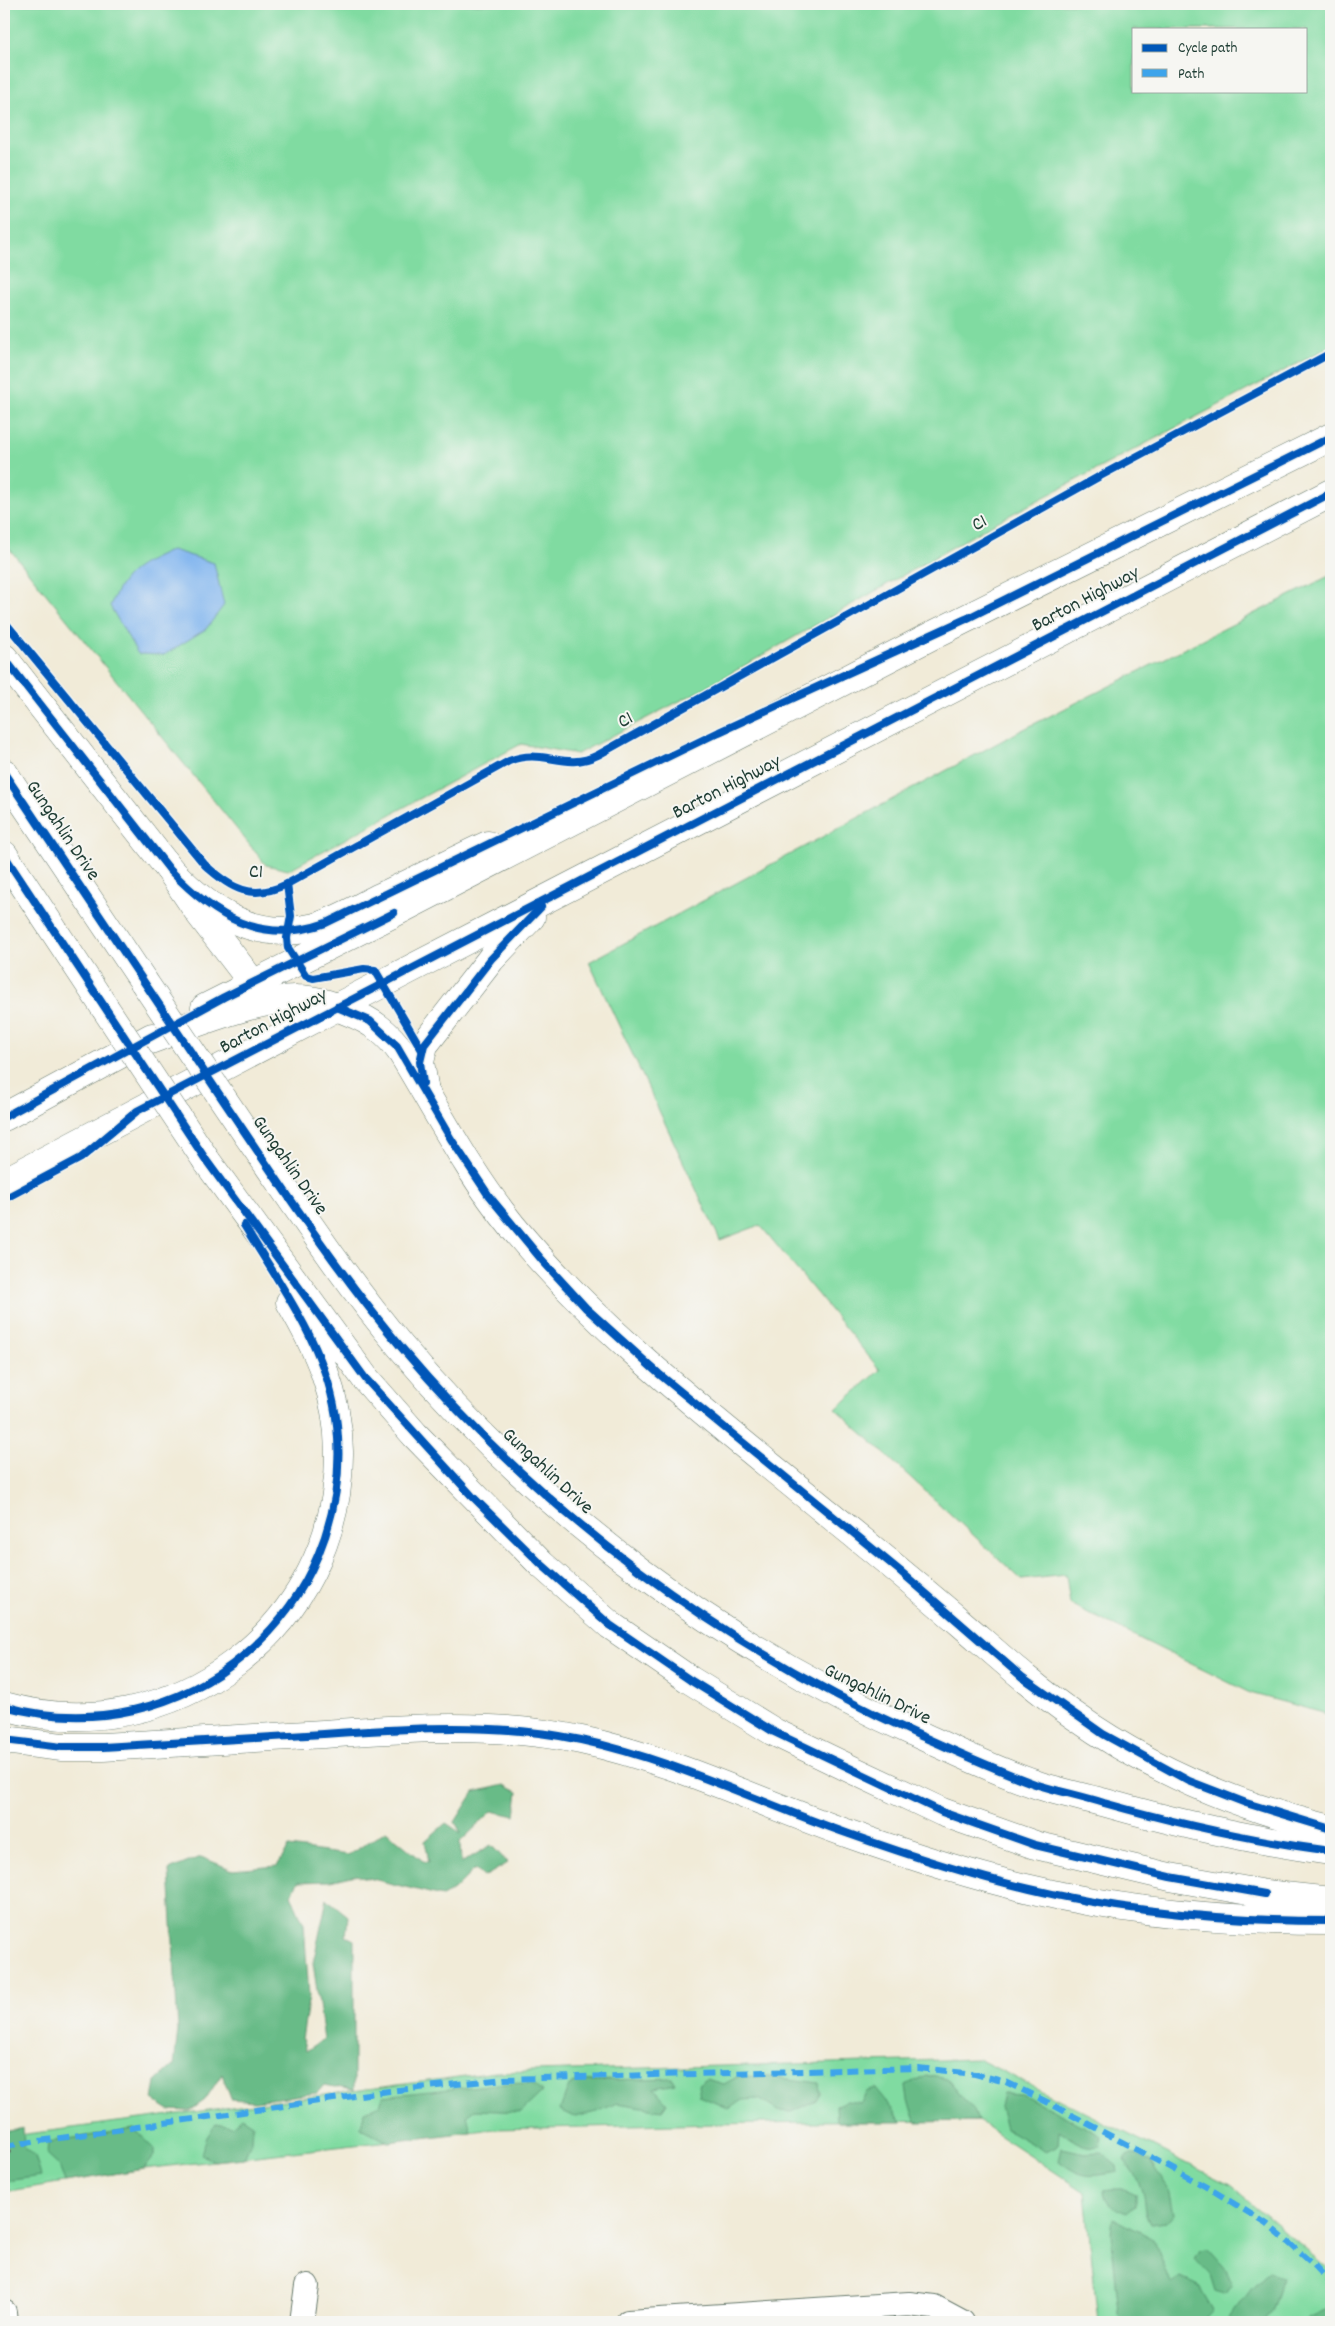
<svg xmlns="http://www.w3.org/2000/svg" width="1335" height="2326" font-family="Dekko,sans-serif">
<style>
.green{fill:#80dba1;stroke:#508c6a;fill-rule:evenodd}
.forest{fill:#68bb87;stroke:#447c5e}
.water{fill:#81b5ef;stroke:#507992}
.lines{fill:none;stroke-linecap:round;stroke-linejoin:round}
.minor-casing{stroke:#687a6d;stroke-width:26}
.highway-casing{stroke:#687a6d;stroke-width:29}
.path{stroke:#687a6d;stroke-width:3;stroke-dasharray:4 4;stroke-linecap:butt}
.minor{stroke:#fff;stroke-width:24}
.highway{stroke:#fff;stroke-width:28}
.highway-bridge-casing{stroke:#687a6d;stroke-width:29;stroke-linecap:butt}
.highway-bridge{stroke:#fff;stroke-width:28}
.quiet{stroke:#3da4eb;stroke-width:6;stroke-dasharray:12 6;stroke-linecap:butt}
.cycleway-casing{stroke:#f6f6f2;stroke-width:11}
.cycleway{stroke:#0057b8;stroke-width:8}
.labels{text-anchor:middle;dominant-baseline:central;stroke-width:4;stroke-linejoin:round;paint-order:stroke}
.street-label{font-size:20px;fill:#1f3d34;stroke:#f6f6f2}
</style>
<rect width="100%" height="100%" fill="#f6f6f2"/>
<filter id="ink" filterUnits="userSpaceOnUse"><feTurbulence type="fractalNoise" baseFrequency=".02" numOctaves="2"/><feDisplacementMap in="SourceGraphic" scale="10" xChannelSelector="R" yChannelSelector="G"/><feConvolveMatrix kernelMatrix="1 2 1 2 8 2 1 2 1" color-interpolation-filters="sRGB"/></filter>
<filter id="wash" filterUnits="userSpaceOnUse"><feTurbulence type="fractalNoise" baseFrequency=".0096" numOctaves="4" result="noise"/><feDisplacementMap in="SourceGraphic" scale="20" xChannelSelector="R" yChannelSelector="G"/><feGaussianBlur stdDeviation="1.12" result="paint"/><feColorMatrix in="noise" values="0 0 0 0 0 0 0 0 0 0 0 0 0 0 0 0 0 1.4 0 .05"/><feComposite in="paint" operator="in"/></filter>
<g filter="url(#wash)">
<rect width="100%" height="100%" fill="#f1ebd8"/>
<g class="green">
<path d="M4 4H1331V346L993 524 707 687 577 754 521 744 288 870 266 865 4 542ZM1134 29H1306V91H1134Z"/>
<polygon points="1331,575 1331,1715 1250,1693 1070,1604 1066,1575 1022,1580 836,1409 880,1370 760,1225 720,1240 589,962 1018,732"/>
<polygon points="978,2059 1230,2185 1331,2270 1331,2322 1098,2322 1085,2192 978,2121 808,2122 495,2129 143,2169 4,2192 4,2137 496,2072"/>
</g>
<g class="forest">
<polygon points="504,1785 518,1792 515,1816 492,1811 460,1842 461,1863 491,1845 508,1863 484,1877 475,1869 454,1890 442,1896 356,1875 331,1881 298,1882 291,1895 304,1924 309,1996 302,2039 306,2051 324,2039 313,1963 327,1899 348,1916 346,1936 354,1940 354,2090 324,2085 317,2093 255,2101 231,2099 222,2074 205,2100 190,2111 169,2110 153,2100 156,2081 174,2065 178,2030 169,1870 201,1857 233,1870 277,1866 289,1847 348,1855 386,1831 423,1861 429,1862 425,1841 446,1823 461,1833 455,1822 474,1792"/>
<polygon points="926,2075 947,2079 974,2111 978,2121 916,2122 908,2101 906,2085"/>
<polygon points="739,2076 773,2077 819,2083 820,2093 816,2100 791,2112 778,2111 759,2099 742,2100 729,2109 700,2096 698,2084 707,2079 724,2084"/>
<polygon points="672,2078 675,2084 654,2088 667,2103 662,2110 617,2103 597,2112 575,2117 560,2110 569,2085 583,2081"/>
<polygon points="531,2083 542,2092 521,2112 474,2110 467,2115 471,2132 388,2142 361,2128 364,2111 380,2105 383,2096 498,2084"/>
<polygon points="876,2089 902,2122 837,2122 836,2105 847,2101 861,2103 866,2092"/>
<path d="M1003 2093 1022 2094 1102 2136 1100 2146C1083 2149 1073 2140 1059 2130L1058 2146 1046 2152 1006 2129 1000 2107Z"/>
<polygon points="242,2117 253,2124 252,2141 244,2158 214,2161 201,2154 207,2137 216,2123 232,2126"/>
<polygon points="23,2128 24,2147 35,2156 41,2176 6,2181 4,2178 4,2132"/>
<polygon points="134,2129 154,2148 154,2156 143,2169 65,2182 59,2165 47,2154 48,2142"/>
<path d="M1062 2148 1085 2153 1101 2152 1117 2165 1118 2172C1089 2177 1083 2179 1059 2161Z"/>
<path d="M1128 2155H1136L1150 2161 1170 2192 1174 2214 1167 2222 1150 2224C1142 2209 1146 2206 1142 2192 1139 2180 1132 2170 1124 2160Z"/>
<path d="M1111 2189H1124L1135 2194V2206L1127 2213C1115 2209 1105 2204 1104 2190Z"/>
<polygon points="1113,2218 1154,2239 1171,2284 1180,2278 1199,2287 1213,2311 1202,2322 1120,2322 1111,2233"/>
<polygon points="1208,2249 1226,2269 1232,2284 1225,2294 1215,2291 1210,2275 1195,2259 1200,2250"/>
<polygon points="1270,2272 1283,2279 1272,2312 1264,2322 1227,2322 1252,2288"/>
<polygon points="1331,2307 1331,2322 1308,2322 1308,2317"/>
</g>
<path class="water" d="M172 550 214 563 224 605 206 629 164 655 138 654 110 606C125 570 138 566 172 550Z"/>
</g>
<g filter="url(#ink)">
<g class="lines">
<defs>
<g id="minor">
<polyline points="4,2312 5,2322"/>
<polyline points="302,2322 307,2286"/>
<polyline points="628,2322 909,2304 934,2307 962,2322"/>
</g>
<g id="highway">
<polyline points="4,658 170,870 199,913 245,973 259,1000"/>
<polyline points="4,773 144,982"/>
<polyline points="4,855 105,1008"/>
<path d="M170 870C210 912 254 942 315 927 337 921 358 908 378 898 415 881 451 862 488 845"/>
<polyline points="205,1008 394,913 933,635 1331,437"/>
<path d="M139 1044C182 1029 253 998 297 999 315 999 333 1005 349 1012 372 1021 388 1033 402 1053 438 1112 468 1172 512 1226 602 1335 715 1420 823 1509 870 1547 916 1584 962 1624 998 1655 1033 1687 1072 1714 1149 1769 1239 1807 1331 1829"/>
<polyline points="424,1086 420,1062 424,1045 491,959 531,917"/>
<polyline points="4,1117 152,1037"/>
<path d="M246 1133C296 1205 344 1279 401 1347 542 1515 723 1647 922 1736 959 1753 996 1771 1035 1784 1058 1792 1083 1797 1106 1803 1180 1824 1255 1841 1331 1851"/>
<polyline points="206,1160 365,1378 415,1435 541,1564 610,1625 690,1680 774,1732 857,1772 942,1812 1035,1845 1170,1877 1265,1894 1331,1901"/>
<polyline points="4,1182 337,1007 1331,493"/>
<path d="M4 1706C172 1754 341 1627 339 1451 338 1393 318 1350 290 1302"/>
<path d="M4 1740 62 1747H103C176 1743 250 1738 323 1734 410 1728 496 1722 581 1740 675 1760 760 1803 849 1834 908 1855 969 1875 1030 1889 1129 1913 1230 1921 1331 1921"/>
</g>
</defs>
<use href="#minor" class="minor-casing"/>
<use href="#highway" class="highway-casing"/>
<polyline class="path" points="4,2160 15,2144"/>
<use href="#minor" class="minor"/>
<use href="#highway" class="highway"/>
<defs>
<g id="highway-bridge">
<polyline points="144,982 246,1133"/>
<polyline points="105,1008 206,1160"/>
</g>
</defs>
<use href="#highway-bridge" class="highway-bridge-casing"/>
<use href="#highway-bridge" class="highway-bridge"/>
<polyline class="quiet" points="4,2146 389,2091 504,2079 918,2068 975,2074 1006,2082 1049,2103 1212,2190 1267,2224 1313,2264 1331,2283"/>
<defs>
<g id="cycleway">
<path d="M4 621 205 865C231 889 252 901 287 884L509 761C544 747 564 772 598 755L1102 475 1331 353"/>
<path d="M4 658 170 870C214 916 261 946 326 923L719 732 966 619 1331 437"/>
<path d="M4 773C77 882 150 991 223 1100 280 1184 336 1270 401 1347 542 1514 721 1646 919 1735 957 1752 996 1770 1035 1784 1057 1791 1081 1796 1104 1803 1179 1824 1254 1841 1331 1851"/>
<polyline points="4,855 206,1160 365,1378 472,1496 541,1564 610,1625 690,1680 774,1732 942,1812 1035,1845 1170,1877 1265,1894"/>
<polyline points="287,884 291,916 287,938 288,948 306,976 313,978 364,969 375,970 422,1050"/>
<polyline points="337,1007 370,1021 397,1046 451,1139 489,1196 542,1260 586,1308 659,1374 900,1571 1022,1677 1103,1734 1189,1781 1246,1803 1331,1829"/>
<polyline points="423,1083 420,1062 424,1045 491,959 541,907"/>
<polyline points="4,1117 224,997 394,913"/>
<polyline points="4,1199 81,1158 137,1111 1331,493"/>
<path d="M4 1706C184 1757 356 1611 337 1425 329 1350 282 1288 244 1225"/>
<path d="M4 1740 62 1747H103C176 1743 250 1738 323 1734 410 1728 496 1722 581 1740 675 1760 760 1803 849 1834 908 1855 969 1875 1030 1889 1129 1913 1230 1921 1331 1921"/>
</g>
</defs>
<use href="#cycleway" class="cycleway-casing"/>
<use href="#cycleway" class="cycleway"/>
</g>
</g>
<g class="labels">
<g class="street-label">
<text transform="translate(980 524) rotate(-29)">C1</text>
<text transform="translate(1086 600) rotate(-28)">Barton Highway</text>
<text transform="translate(626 721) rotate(-29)">C1</text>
<text transform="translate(727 788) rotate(-27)">Barton Highway</text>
<text transform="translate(62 831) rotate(56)">Gungahlin Drive</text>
<text transform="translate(256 873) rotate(2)">C1</text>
<text transform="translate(274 1022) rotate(-28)">Barton Highway</text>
<text transform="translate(289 1166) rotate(55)">Gungahlin Drive</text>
<text transform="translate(547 1472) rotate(43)">Gungahlin Drive</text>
<text transform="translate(877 1695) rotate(26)">Gungahlin Drive</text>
</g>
</g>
<rect width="1335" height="2326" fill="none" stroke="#f6f6f2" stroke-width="20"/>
<rect x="1132" y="28" width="175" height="65" fill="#f6f6f2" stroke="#a0aca6"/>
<rect x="1142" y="44" width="25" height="8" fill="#0057b8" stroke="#a0aca6"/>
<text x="1178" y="52" font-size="15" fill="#1f3d34">Cycle path</text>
<rect x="1142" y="69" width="25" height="8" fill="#3da4eb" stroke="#a0aca6"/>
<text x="1178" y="78" font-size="15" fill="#1f3d34">Path</text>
</svg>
